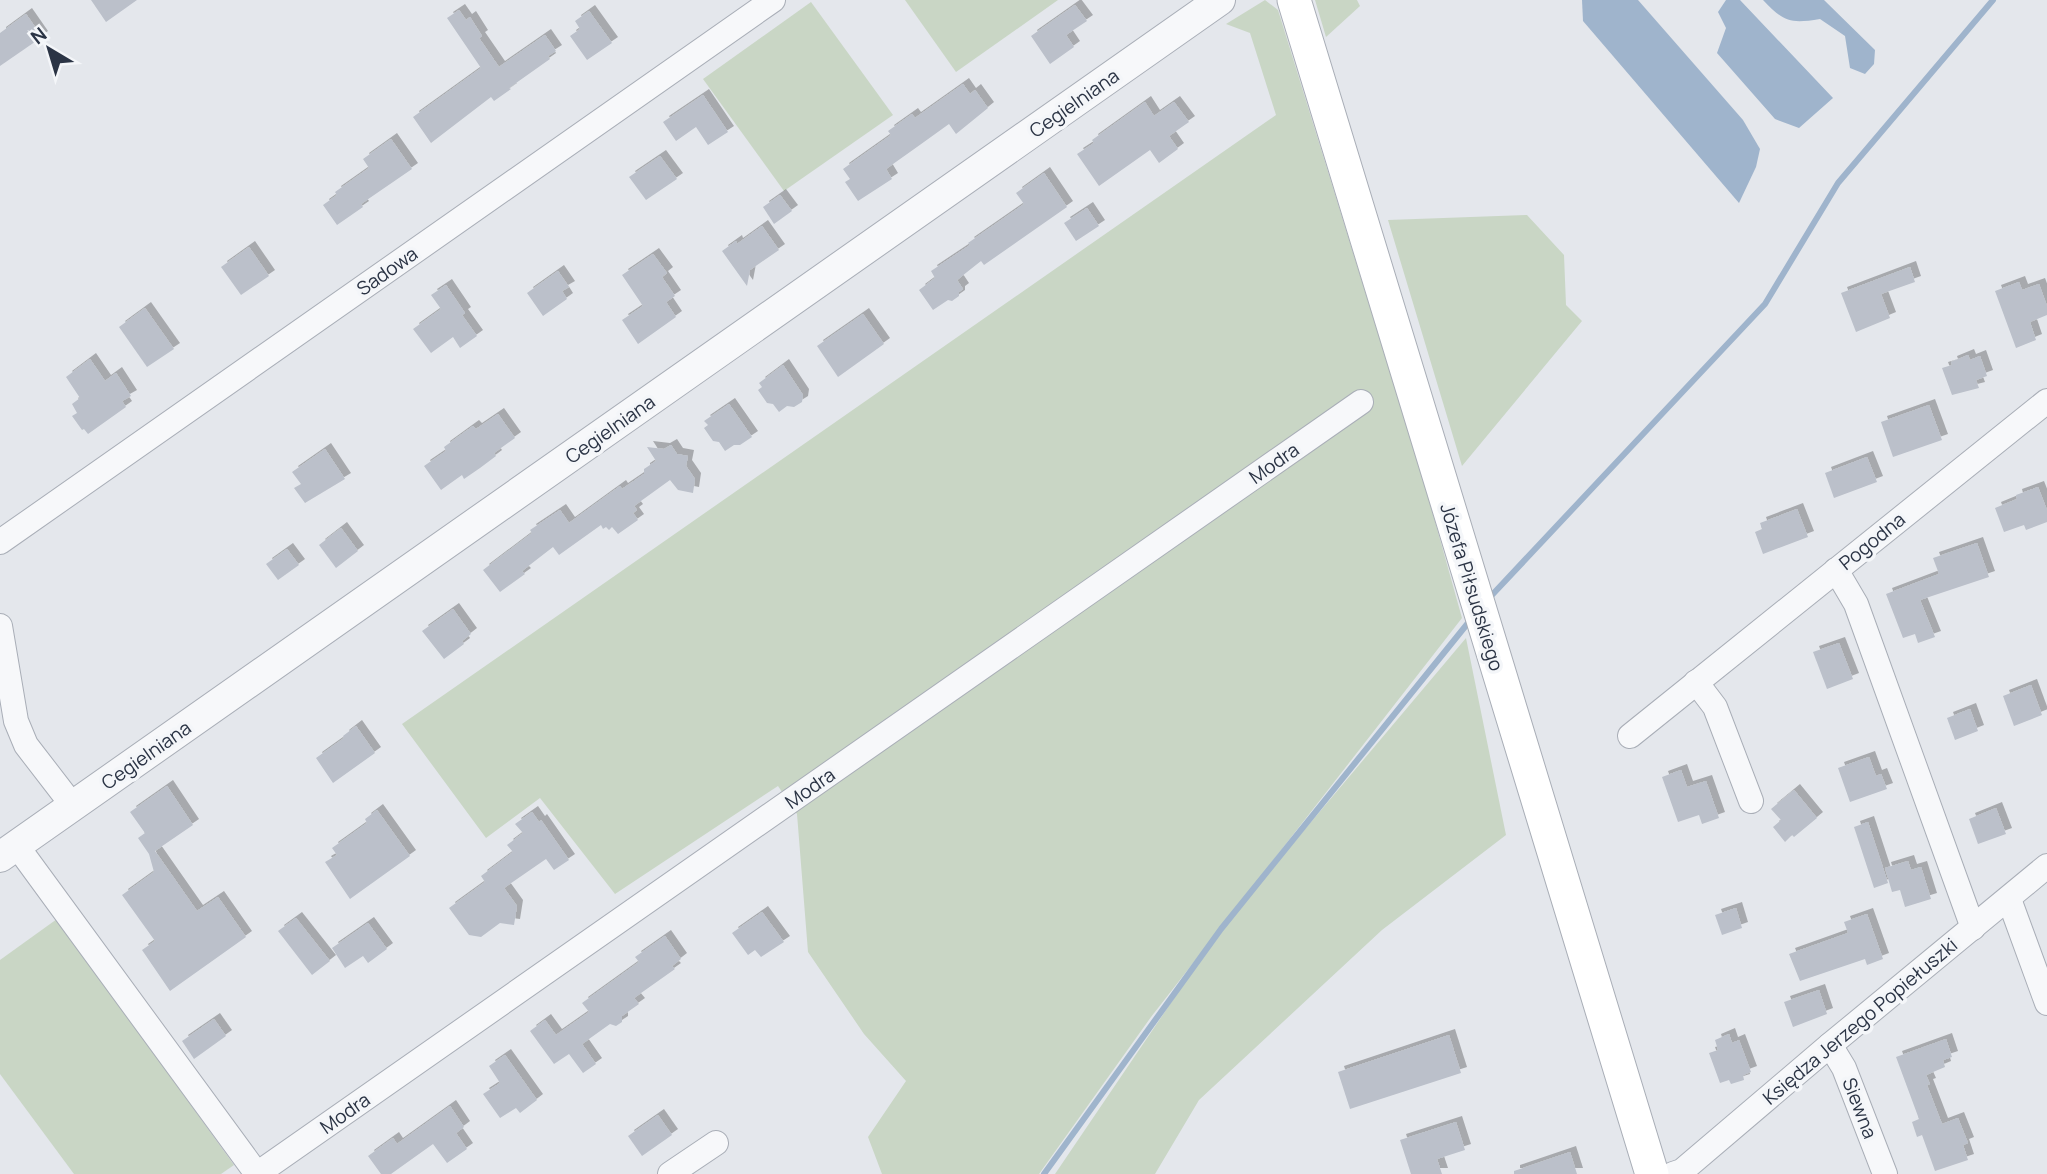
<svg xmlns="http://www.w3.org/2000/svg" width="2047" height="1174" font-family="Manrope,sans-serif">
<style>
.green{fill:#c9d6c5}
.water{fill:#9fb4cc}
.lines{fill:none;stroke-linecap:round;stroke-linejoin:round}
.stream{stroke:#9fb4cc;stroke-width:6}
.building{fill:#bbc0ca;filter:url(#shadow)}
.minor-casing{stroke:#a9aeb7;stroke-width:26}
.tertiary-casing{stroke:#a9aeb7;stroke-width:32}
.secondary-casing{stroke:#a9aeb7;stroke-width:35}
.minor{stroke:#f7f8fa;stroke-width:24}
.tertiary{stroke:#f7f8fa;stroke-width:30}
.secondary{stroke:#fff;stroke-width:33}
.labels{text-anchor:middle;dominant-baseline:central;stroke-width:7;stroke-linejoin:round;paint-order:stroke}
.street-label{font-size:19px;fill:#2b3445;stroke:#f4f6f9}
</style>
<defs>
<filter id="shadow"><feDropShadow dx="6" dy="-6" stdDeviation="0" flood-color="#0004"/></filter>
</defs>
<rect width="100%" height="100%" fill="#e4e7ec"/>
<g class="green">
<polygon points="905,0 1058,0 956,72"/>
<polygon points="1265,0 1278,10 1424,482 1462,618 1151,1017 1039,1174 882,1174 868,1137 906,1081 864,1034 808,952 797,814 778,786 615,894 540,798 486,838 402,724 1276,115 1250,33 1226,24"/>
<polygon points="1315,0 1357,0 1360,6 1326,37"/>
<polygon points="811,2 893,115 784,191 703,79"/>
<polygon points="1527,215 1564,255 1566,305 1582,321 1462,466 1388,220"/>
<polygon points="1466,638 1506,835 1382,930 1199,1100 1155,1174 1055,1174 1221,929"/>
<polygon points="57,919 234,1165 221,1174 74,1174 0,1074 0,960"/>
</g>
<g class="water">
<polygon points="1582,0 1638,0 1743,120 1760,149 1756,167 1739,203 1583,21"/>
<polygon points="1726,0 1740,0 1833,98 1799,128 1775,119 1717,53 1726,28 1718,12"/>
<path d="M1763 0H1824L1875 50 1874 64 1865 74 1850 68 1845 36 1820 19C1790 24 1784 22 1763 0Z"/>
</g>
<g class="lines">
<g class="stream">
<polyline points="1492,595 1765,304 1838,183 1993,0"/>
<polyline points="1044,1174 1221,929 1468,623"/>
</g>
</g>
<g class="building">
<polygon points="91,0 137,0 106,22"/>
<polygon points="1075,5 1087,21 1066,35 1074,47 1050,64 1031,36"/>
<polygon points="459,10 466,20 470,17 482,36 479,38 499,67 545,35 556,51 548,56 550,59 509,88 511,89 494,101 491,97 431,143 413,117 481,68 447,18"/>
<polygon points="589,11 612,43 587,60 570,36 580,29 575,21"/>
<polygon points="26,14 42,37 0,66 0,33"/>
<polygon points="963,84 970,94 975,90 988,108 956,134 949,124 917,147 886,169 892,179 858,201 845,182 850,179 843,169 891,135 888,131 912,114 915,118"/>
<polygon points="703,95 728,132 708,145 696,127 676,141 663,122"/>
<polygon points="1145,102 1154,116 1174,102 1189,122 1169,136 1178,149 1159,163 1150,150 1099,186 1077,154 1094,143 1092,140"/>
<polygon points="391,139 412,169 361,204 363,207 337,225 323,205 337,195 335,192 369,168 363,159"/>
<polygon points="660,156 677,179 646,200 629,177"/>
<polygon points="1044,173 1067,207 984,265 981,261 957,280 963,289 959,292 959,296 952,301 948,300 933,310 919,290 935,278 931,271 970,245 968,243 1024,204 1016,193"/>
<polygon points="780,195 792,211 774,224 763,207"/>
<polygon points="1087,208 1099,226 1076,241 1064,223"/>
<polygon points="762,226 779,250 750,270 747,286 722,251 736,241 737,244"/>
<polygon points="249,247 269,276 241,295 221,267"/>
<polygon points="653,254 667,273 662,277 675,296 666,302 676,317 638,344 622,320 643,306 622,275"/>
<polygon points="1910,267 1915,282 1881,294 1890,318 1856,332 1841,293"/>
<polygon points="558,271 569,287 562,291 567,299 543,316 527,293"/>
<polygon points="2019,282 2022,290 2039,284 2047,306 2047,315 2030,322 2036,340 2016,348 1995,291"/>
<polygon points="446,285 465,313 462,315 477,336 460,348 453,337 431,353 413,329 441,309 431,295"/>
<polygon points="145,308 174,349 147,367 119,327"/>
<polygon points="863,314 884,344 838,377 817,346"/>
<polygon points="1968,355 1970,360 1980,356 1987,376 1976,380 1979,388 1952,395 1942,368 1952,365 1951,362"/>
<polygon points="90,359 105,381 116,373 131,396 122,401 126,407 88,434 84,429 82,430 72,416 77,413 72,404 80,398 66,377"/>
<polygon points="783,365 803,395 802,402 794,407 787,406 779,412 773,404 767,403 758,390 762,387 759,383"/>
<polygon points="729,404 752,437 740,445 734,445 725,451 719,442 713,441 704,428 708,425 704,421"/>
<polygon points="1929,405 1942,440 1893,457 1881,422"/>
<polygon points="498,414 515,438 494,453 496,456 480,468 464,479 462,475 441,490 424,466 446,451 444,447 473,426 476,429"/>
<polygon points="671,445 677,454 688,456 686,466 695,479 693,493 678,490 670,480 634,506 637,510 633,513 638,520 618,534 612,527 609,530 606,527 603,529 601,525 559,555 553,547 522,571 525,574 500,592 483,570 532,533 530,530 560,510 569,523 620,486 622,489 644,474 644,469 656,461 647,447 664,449"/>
<polygon points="325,449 345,479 305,503 294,488 301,484 292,472"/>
<polygon points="1867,457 1877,482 1834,498 1825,473"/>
<polygon points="2038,487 2047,510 2047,522 2026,530 2024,525 2004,532 1995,508 2017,499 2016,495"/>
<polygon points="1797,509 1808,537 1763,554 1755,532 1762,529 1760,523"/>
<polygon points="341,528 358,551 336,568 319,545"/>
<polygon points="1977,543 1989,577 1920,600 1935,637 1918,643 1915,634 1903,638 1886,594 1939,574 1933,558"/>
<polygon points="287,549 299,565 278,580 266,564"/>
<polygon points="453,609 471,634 462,641 464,644 444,659 422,631"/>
<polygon points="1839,643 1853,679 1827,689 1813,652"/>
<polygon points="2031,685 2042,715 2014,726 2003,696"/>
<polygon points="1970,709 1978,731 1955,740 1947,718"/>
<polygon points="356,726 375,753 333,783 316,758 344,738 343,736"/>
<polygon points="1869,757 1876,776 1881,774 1887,789 1850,802 1838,768"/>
<polygon points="1681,770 1687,787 1706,781 1719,818 1702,824 1699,815 1678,822 1662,777"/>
<polygon points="167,786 193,825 155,851 197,911 218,897 246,937 170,991 142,950 155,941 122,895 154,872 149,854 138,838 145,833 130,812"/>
<polygon points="1794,790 1817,818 1794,837 1792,835 1785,842 1773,827 1781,820 1771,809"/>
<polygon points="1996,808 2006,834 1978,844 1969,819"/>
<polygon points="377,810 410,856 350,899 325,862 337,855 332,848 367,823 365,819"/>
<polygon points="532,812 539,822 541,820 569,860 554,870 546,859 504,888 517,906 514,925 500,923 481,937 469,935 449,908 485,882 481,876 513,852 507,845 523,833 515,824"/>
<polygon points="1868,822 1888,883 1874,888 1854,827"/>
<polygon points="1908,861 1911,870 1921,867 1931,899 1905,907 1900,890 1892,892 1885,868"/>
<polygon points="1736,908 1742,928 1722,935 1715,915"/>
<polygon points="762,912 784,942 761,957 755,950 748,955 732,933"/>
<polygon points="1867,914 1883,959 1867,965 1865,959 1800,981 1789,954 1848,933 1844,922"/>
<polygon points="296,918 330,961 312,975 278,931"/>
<polygon points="368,923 387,949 368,963 363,956 345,968 332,948"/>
<polygon points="665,936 681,959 672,966 675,969 634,998 639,1004 622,1016 622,1022 616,1026 610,1024 582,1044 596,1064 583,1073 569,1054 554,1064 530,1031 545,1020 556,1035 589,1012 582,1003 639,962 635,957"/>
<polygon points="1819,990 1827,1014 1793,1027 1784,1002"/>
<polygon points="214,1019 226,1036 194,1059 182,1041"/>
<polygon points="1729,1034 1732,1043 1739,1040 1751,1072 1743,1075 1744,1080 1731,1084 1729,1080 1720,1083 1709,1053 1718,1050 1715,1040"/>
<polygon points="1449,1035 1461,1073 1350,1109 1338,1072"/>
<polygon points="1946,1039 1952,1057 1943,1060 1945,1067 1926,1075 1930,1084 1927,1085 1942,1124 1958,1118 1968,1143 1963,1145 1968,1160 1935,1171 1922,1135 1917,1137 1912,1122 1919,1119 1896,1057"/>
<polygon points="505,1055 537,1100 520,1113 516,1108 500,1118 483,1094 500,1083 489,1066"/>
<polygon points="450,1106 464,1127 456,1133 467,1149 447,1163 433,1144 391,1174 381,1174 368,1156 393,1138 397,1144"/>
<polygon points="658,1115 672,1135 642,1156 628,1136"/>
<polygon points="1456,1122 1465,1150 1437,1159 1442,1174 1411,1174 1400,1140"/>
<polygon points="1570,1152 1577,1174 1514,1174 1514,1171"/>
</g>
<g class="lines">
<defs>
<g id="minor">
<polyline points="0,542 773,0"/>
<polyline points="1836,570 1856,604 1973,928"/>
<polyline points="0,626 16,721 26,745 73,806"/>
<polyline points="1696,682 1715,707 1751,801"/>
<polyline points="1630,736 2047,401"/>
<polyline points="17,846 257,1174"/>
<polyline points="2009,899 2047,1003"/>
<polyline points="1830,1045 1844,1068 1885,1174"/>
<polyline points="257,1174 1361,402"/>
<polyline points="670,1174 716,1143"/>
<polyline points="1673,1174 1682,1171 1830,1045 2047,866"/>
</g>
<polyline id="tertiary" points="0,857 1220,0"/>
<polyline id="secondary" points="1294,0 1652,1174"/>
</defs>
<use href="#minor" class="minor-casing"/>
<use href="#tertiary" class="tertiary-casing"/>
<use href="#secondary" class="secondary-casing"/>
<use href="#minor" class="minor"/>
<use href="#tertiary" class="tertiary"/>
<use href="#secondary" class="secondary"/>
</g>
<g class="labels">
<g class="street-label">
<text transform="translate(1074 103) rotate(-35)">Cegielniana</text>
<text transform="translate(387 271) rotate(-35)">Sadowa</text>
<text transform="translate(610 429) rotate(-35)">Cegielniana</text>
<text transform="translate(1274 463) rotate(-35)">Modra</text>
<text transform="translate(1872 541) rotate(-39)">Pogodna</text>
<text transform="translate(1472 587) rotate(73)">Józefa Piłsudskiego</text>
<text transform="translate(146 755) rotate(-35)">Cegielniana</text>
<text transform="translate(810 788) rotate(-35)">Modra</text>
<text transform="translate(1860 1021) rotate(-40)">Księdza Jerzego Popiełuszki</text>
<text transform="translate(1860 1108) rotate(69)">Siewna</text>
<text transform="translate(345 1113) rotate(-35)">Modra</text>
</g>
</g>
<g transform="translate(49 49) rotate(322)" stroke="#f4f6f9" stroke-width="5" paint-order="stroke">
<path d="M0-5L12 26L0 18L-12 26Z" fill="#2b3445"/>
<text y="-10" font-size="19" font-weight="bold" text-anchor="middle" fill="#2b3445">N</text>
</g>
</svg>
